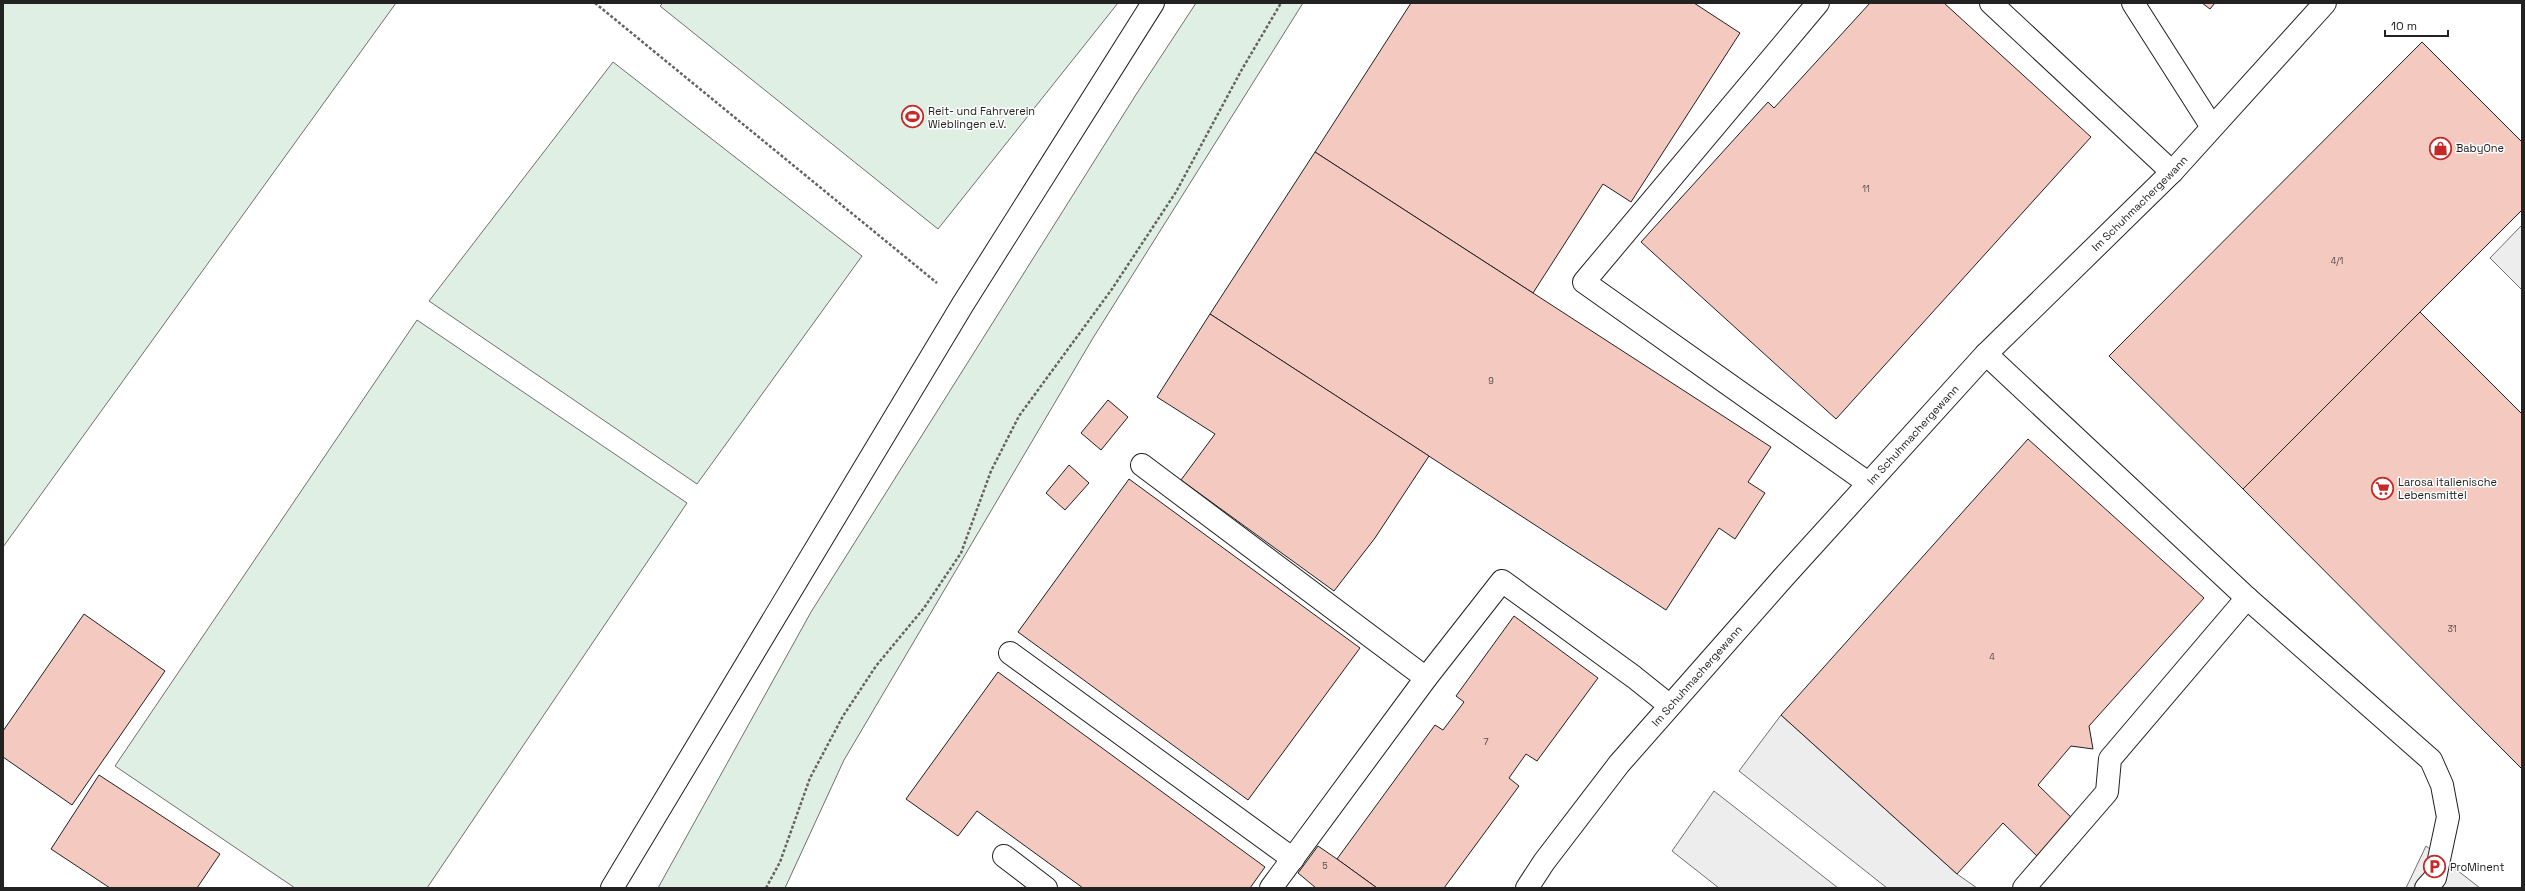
<svg xmlns="http://www.w3.org/2000/svg" width="2525" height="891" font-family="'Space Grotesk',sans-serif">
<style>
.green{fill:#e0efe3;stroke:#6f6f6f}
.parking{fill:#ededed;stroke:#6f6f6f}
.building{fill:#f3c9c0;stroke:#222}
.lines{fill:none;stroke-linecap:round;stroke-linejoin:round}
.minor-casing{stroke:#222;stroke-width:24}
.major-casing{stroke:#222;stroke-width:24}
.path{stroke:#646464;stroke-width:2.5;stroke-dasharray:3 2;stroke-linecap:butt}
.minor{stroke:#fff;stroke-width:22}
.major{stroke:#fff;stroke-width:22}
.labels{text-anchor:middle;dominant-baseline:central;stroke-width:3;stroke-linejoin:round;paint-order:stroke}
.number-label{font-size:9px;fill:#564c4a}
.poi-label{font-size:11px;fill:#222;stroke:#fff;text-anchor:start}
.street-label{font-size:11px;fill:#222;stroke:#fff}
</style>
<rect width="100%" height="100%" fill="#fff"/>
<g class="green">
<polygon points="5,3 396,3 3,547 3,5"/>
<polygon points="663,3 1118,3 938,229 660,6"/>
<polygon points="1196,3 1303,3 1093,338 844,760 785,888 658,888 811,612 1137,93"/>
<polygon points="613,62 862,256 697,484 429,301"/>
<polygon points="417,320 687,503 427,888 295,888 115,766"/>
</g>
<g class="parking">
<polygon points="2522,225 2522,290 2490,258"/>
<polygon points="1781,715 1957,874 1977,888 1887,888 1739,771"/>
<polygon points="1714,791 1838,888 1719,888 1672,851"/>
<polygon points="2426,846 2480,888 2406,888"/>
</g>
<g class="building">
<polygon points="1411,3 1694,3 1740,33 1631,202 1603,184 1533,293 1315,152"/>
<polygon points="1870,3 1944,3 2091,137 1836,419 1641,242 1768,102 1774,108"/>
<polygon points="2202,3 2215,3 2210,9"/>
<polygon points="2422,42 2522,142 2522,210 2243,489 2109,356"/>
<polygon points="1315,152 1771,447 1748,482 1765,493 1735,539 1719,528 1666,610 1210,314"/>
<polygon points="2420,312 2522,414 2522,769 2243,489"/>
<polygon points="1210,314 1429,456 1375,538 1334,591 1181,480 1215,434 1157,397"/>
<polygon points="1108,400 1128,417 1101,450 1081,433"/>
<polygon points="2028,439 2204,598 2089,726 2093,749 2071,746 2038,785 2076,822 2040,859 2003,823 1957,874 1781,715"/>
<polygon points="1069,465 1089,483 1065,510 1046,493"/>
<polygon points="1129,479 1360,648 1248,800 1018,632"/>
<polygon points="84,614 165,671 72,805 3,757 3,731"/>
<polygon points="1514,616 1598,678 1537,761 1526,754 1509,778 1519,786 1444,888 1377,888 1337,859 1435,725 1443,730 1464,702 1456,696"/>
<polygon points="998,672 1265,867 1250,888 1083,888 977,811 958,836 906,799"/>
<polygon points="99,775 220,854 197,888 110,888 51,849"/>
<polygon points="1318,846 1337,859 1377,888 1316,888 1298,873"/>
</g>
<g class="lines">
<defs>
<g id="minor">
<polyline points="1818,3 1584,282 1868,483"/>
<polyline points="1991,3 2172,172"/>
<polyline points="2133,3 2212,127"/>
<polyline points="1986,354 2247,598 2431,760 2442,785 2448,817 2435,878 2426,888"/>
<polyline points="1142,465 1426,678"/>
<polyline points="1010,653 1293,859"/>
<polyline points="1004,856 1046,888"/>
<polyline points="1271,888 1426,678 1502,581 1634,677 1669,705"/>
<path id="s1" d="M1527 888 1544 862 1619 764 1782 579 1986 354 2172 172 2325 3"/>
<polyline points="2024,888 2107,792 2110,759 2247,598"/>
</g>
<polyline id="major" points="612,888 963,304 1153,3"/>
</defs>
<use href="#minor" class="minor-casing"/>
<use href="#major" class="major-casing"/>
<g class="path">
<polyline points="595,3 937,283"/>
<polyline points="766,888 780,862 810,778 843,716 876,666 924,608 961,553 991,471 1019,416 1112,289 1176,192 1241,71 1281,3"/>
</g>
<use href="#minor" class="minor"/>
<use href="#major" class="major"/>
</g>
<defs>
<symbol id="stadium-ring" viewBox="-11 -11 22 22"><circle r="9.5" fill="#fff" stroke="#c62828" stroke-width="1.5"/><path d="M0-5a6.5 5 0 1 0 0 10a6.5 5 0 1 0 0-10ZM-3.5-1.8h7v3.6h-7Z" fill="#c62828"/></symbol>
<symbol id="shop-ring" viewBox="-11 -11 22 22"><circle r="9.5" fill="#fff" stroke="#c62828" stroke-width="1.5"/><path d="M-5-2.5h2.3a2.7 3.5 0 0 1 5.4 0H5L5.5 6h-11ZM-1.5-2.5h3a1.5 2.3 0 0 0-3 0Z" fill="#c62828"/></symbol>
<symbol id="supermarket-ring" viewBox="-11 -11 22 22"><circle r="9.5" fill="#fff" stroke="#c62828" stroke-width="1.5"/><path d="M-6-5.5h2.5l.6 2H6L4.5 2H-2.5L-4.4-4H-6ZM-1.5 3.2a1.3 1.3 0 1 0 .1 0ZM3 3.2a1.3 1.3 0 1 0 .1 0Z" fill="#c62828"/></symbol>
<symbol id="parking-ring" viewBox="-11 -11 22 22"><circle r="9.5" fill="#fff" stroke="#c62828" stroke-width="1.5"/><path d="M-3.5-5.5H1a3.5 3.5 0 0 1 0 7H-1V5.5H-3.5ZM-1-3.4V-.6H.8a1.4 1.4 0 0 0 0-2.8Z" fill="#c62828"/></symbol>
</defs>
<g fill-rule="evenodd">
<use href="#stadium-ring" x="900" y="104" width="25" height="25"/>
<use href="#shop-ring" x="2428" y="136" width="25" height="25"/>
<use href="#supermarket-ring" x="2370" y="476" width="25" height="25"/>
<use href="#parking-ring" x="2422" y="854" width="25" height="25"/>
</g>
<g class="labels">
<g class="number-label">
<text x="1866" y="189">11</text>
<text x="2337" y="261">4/1</text>
<text x="1491" y="381">9</text>
<text x="2452" y="629">31</text>
<text x="1992" y="657">4</text>
<text x="1486" y="742">7</text>
<text x="1325" y="866">5</text>
</g>
<g class="poi-label">
<text x="928" y="111">Reit- und Fahrverein<tspan x="928" dy="13">Wieblingen e.V.</tspan></text>
<text x="2456" y="148">BabyOne</text>
<text x="2398" y="482">Larosa italienische<tspan x="2398" dy="13">Lebensmittel</tspan></text>
<text x="2450" y="867">ProMinent</text>
</g>
<g class="street-label">
<text stroke="none"><textPath href="#s1" startOffset="920">Im Schuhmachergewann</textPath></text>
<text stroke="none"><textPath href="#s1" startOffset="596">Im Schuhmachergewann</textPath></text>
<text stroke="none"><textPath href="#s1" startOffset="272">Im Schuhmachergewann</textPath></text>
</g>
</g>
<rect width="2525" height="891" fill="none" stroke="#222222" stroke-width="8"/>
<path d="M2385 30v6h63v-6" fill="none" stroke="#222222" stroke-width="2"/>
<text x="2391" y="30" font-size="12" fill="#222222" stroke="#ffffff" stroke-width="3" paint-order="stroke">10 m</text>
</svg>
